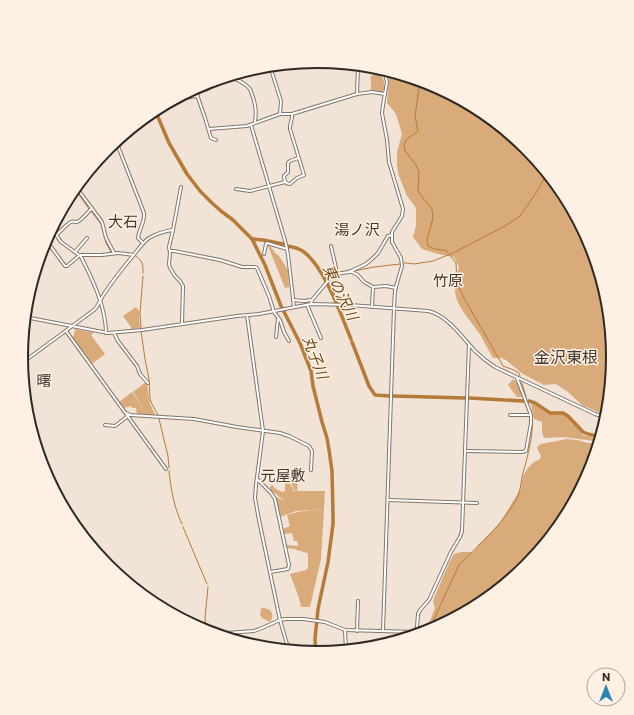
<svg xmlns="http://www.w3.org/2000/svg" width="634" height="715" font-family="Commissioner,'Noto Sans JP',sans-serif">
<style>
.green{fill:#d9aa7a}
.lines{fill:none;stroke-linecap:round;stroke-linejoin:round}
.stream{stroke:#b67b38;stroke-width:1}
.river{stroke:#b67b38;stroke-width:3.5}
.minor-casing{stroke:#827569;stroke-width:4}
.minor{stroke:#fff;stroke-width:2}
.labels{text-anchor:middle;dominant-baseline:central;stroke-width:3;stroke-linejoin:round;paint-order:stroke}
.neighbourhood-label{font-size:15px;fill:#43382e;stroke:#fef0e2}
.water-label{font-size:15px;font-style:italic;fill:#714816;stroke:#fef0e2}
.quarter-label{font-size:16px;fill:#43382e;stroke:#fef0e2}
.rim{fill:none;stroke:#2f2924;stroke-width:2}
</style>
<rect width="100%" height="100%" fill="#f1e3d5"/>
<g class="green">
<path d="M378 72C384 79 389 88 379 94L375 93 371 90C370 87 372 84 371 82 371 79 370 79 371 76Z"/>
<path d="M390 72 430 84 482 112 526 148 563 193 591 244 607 300 613 358 607 416 582 405 568 392 556 384 544 385 523 374 506 360 501 358H493C489 351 485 344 481 336 473 323 456 307 455 291 454 283 457 275 459 267L454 257 438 254 422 249 413 237 416 226V208L407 196 399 176 397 166V152L402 134 396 114 387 103 389 77Z"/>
<polygon points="268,246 269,246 271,247 275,253 279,256 288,270 289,287 285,288"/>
<polygon points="136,307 140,312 139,319 140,328 131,329 131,327 123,316"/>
<polygon points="75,329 94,333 91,335 105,354 92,364 72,337 74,335"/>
<path d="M513 379C518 382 521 391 522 397H517L508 385Z"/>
<polygon points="146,382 147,385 150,404 156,416 137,414 136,408 132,408 132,406 124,408 119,402 132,392 147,414 133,392"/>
<polygon points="531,404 535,405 548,414 560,414 566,416 583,435 600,439 600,441 594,441 564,437 544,438 542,432 542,422 534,419"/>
<polygon points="567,439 577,440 588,443 599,443 590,471 563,522 526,567 481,604 430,631 426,632 435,608 433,601 434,598 449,563 454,554 461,552 471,552 499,524 520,490 523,476 528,468 534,462 540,459 541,456 537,448 539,445 541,444"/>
<polygon points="299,468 297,491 294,490 285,469"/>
<polygon points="282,470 285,472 294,492 294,491 325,491 324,509 296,511 280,517 276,497 285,501 270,490 270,487 272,485 276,489 282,492 285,491 285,485 281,473 280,471"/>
<path d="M324 509 321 559 310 607H301C299 595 294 585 290 574L306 570 308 568V554L307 553 294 549 287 548 286 545 298 546 297 541H294L292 533 284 534 283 529 290 526 287 515C299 511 311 510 324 509Z"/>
<path d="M262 608C272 608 275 615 270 622L262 618 260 615 261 609Z"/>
</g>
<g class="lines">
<g class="stream">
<polyline points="420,81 415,116 418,131 406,140 404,145 405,151 416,165 419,172 418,191 423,198 432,209 433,218 427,240 428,246 435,249 447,251 448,253"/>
<polyline points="75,189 89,209"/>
<polyline points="91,211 101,224 106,243 111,252"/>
<path d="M135 255C143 262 143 263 143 273"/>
<polyline points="450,255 456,263 457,284 464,298 503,366 514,370 519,373 520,376"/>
<polyline points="404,263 407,263 414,264 433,261 453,253 505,226 520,216 536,193 545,177 546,172"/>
<polyline points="354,271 374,267 400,264"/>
<polyline points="334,299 336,275"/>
<polyline points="141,329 140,313 143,276"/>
<polyline points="141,331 145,359 149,379 150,399 152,404 158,415"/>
<polyline points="522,383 526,397"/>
<polyline points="159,419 168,456 169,468"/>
<path d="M169 471C171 490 174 507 182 524"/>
<polyline points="183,527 207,584"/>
<path d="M478 546C493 532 507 516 517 498 520 492 521 484 522 477 527 458 536 429 531 410"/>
<polyline points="208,587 205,618 206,627 209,632"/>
<polyline points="428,632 459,565 471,553"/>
</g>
<g class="river">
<polyline points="155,110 169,143 187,174 200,191 212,203 221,211 233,220 252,239 265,265 281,306 300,343 311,371 313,386 322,422 327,438 329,450 332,471 333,515 333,524 328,562 318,609 315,639 316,653"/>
<polyline points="252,239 263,240 283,244"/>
<path d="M287 246C294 247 299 248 304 252 325 268 341 315 351 339"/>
<polyline points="352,342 369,386 375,395 390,396"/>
<polyline points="393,396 465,398"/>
<polyline points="469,398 524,401"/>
<polyline points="529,401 535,403 550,413 563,413 568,416 583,432 588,434 601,437"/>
</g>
<defs>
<g id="minor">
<polyline points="270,66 281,101 280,114"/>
<path d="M228 77C237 79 244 82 250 89 255 102 257 109 255 122"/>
<polyline points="195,89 205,118 211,138 216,140"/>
<path d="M197 91C204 90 211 91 212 81"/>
<polyline points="357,94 358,66"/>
<polyline points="175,99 198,96"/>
<path d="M292 114C293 120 289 124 290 129L304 175 297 178 290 184C285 184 284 180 284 176L288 172V163L290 161 298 158"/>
<polyline points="251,125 286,244 288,255 294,307"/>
<polyline points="209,129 247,126 280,114 292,114 357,94 372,92 385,94"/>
<path d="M116 141 144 213C145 222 139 229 138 238L143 243"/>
<polyline points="76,187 102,222 106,238 114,253"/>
<polyline points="236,189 250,191 285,182"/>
<polyline points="52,229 61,242 79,255 102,255 118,253 134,255"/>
<polyline points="173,230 169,247 170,253 169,264 170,268 175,276 180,281 183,286 182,324"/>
<path d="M56 235C59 233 69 222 71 222 73 221 75 222 77 222 82 220 88 212 92 208"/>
<path d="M46 240 65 266H67L80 255C92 278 106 307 106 333"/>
<polyline points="331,246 336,268 335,274"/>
<polyline points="170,251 174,251 220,260 242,267 255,267 257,268 269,296 274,312 280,320 284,332 289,341"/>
<polyline points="75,252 87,238"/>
<polyline points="264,254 266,244 267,243 287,249"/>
<polyline points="350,271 358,275 364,282 373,287 372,307"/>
<polyline points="373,287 386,286 396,288"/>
<polyline points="293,300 304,301 312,300"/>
<polyline points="311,304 312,300 333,275 335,274 349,272 366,264 373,258 378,253 388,236 392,235"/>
<polyline points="307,305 321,338"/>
<polyline points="247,315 263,431 256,485 255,498 259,520 280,620 289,651"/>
<path d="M25 317 108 333 142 330 237 316 259 314 311 304 350 305 428 311C447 315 462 337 475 351 481 357 487 362 495 367L595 414 607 418"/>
<polyline points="66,331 166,469"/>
<polyline points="114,333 118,341 137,366 140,374 148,383"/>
<polyline points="276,337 278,319"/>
<path d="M22 363 94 310C98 306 100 301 102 297 111 283 122 269 132 257 138 250 142 243 149 238 156 234 165 231 173 230L181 187"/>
<polyline points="126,413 130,415 194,419 237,427 280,433 289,436 309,446 312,451 311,470"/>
<polyline points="510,415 531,415"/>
<polyline points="105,425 115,426 128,416"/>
<polyline points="465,451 522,452 526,451 531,423 531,415 517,378"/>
<polyline points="257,479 271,493 275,499 289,565 288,569 270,572"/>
<polyline points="388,500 477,503"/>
<polyline points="70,520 73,525"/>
<polyline points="345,630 346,651"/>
<polyline points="357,631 358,601"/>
<polyline points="383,631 394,308 395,290 402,266 401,258 392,242 392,232 402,216 403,209 389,162 387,140 382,113 383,105 387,82 384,70"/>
<polyline points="213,634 254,631 262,628 280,620 285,619 303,619 325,622 345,630 415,632 417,627 418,614 420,610 429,600 451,552 460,537 462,531 469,344"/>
</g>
</defs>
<use href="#minor" class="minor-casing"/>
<use href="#minor" class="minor"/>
</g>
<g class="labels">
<g class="neighbourhood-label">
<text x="123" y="221">大石</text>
<text x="357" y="229">湯ノ沢</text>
<text x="448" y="280">竹原</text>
<text x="44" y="380">曙</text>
<text x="283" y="475">元屋敷</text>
</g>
<g class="water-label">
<text transform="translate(341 292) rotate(64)">東の沢川</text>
<text transform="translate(316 357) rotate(69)">丸子川</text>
</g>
<g class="quarter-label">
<text x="566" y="356">金沢東根</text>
</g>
</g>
<path d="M0 0H634V715H0ZM28 357a289 289 0 1 1 578 0a289 289 0 1 1-578 0Z" fill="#fef0e2" fill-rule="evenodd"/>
<path class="rim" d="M28 357a289 289 0 1 1 578 0a289 289 0 1 1-578 0Z"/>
<g transform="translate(606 687)"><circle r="19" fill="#fef0e2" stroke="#aba096"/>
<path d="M0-3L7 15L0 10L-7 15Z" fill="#2888b3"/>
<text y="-6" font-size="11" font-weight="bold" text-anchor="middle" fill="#2f2924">N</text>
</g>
</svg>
